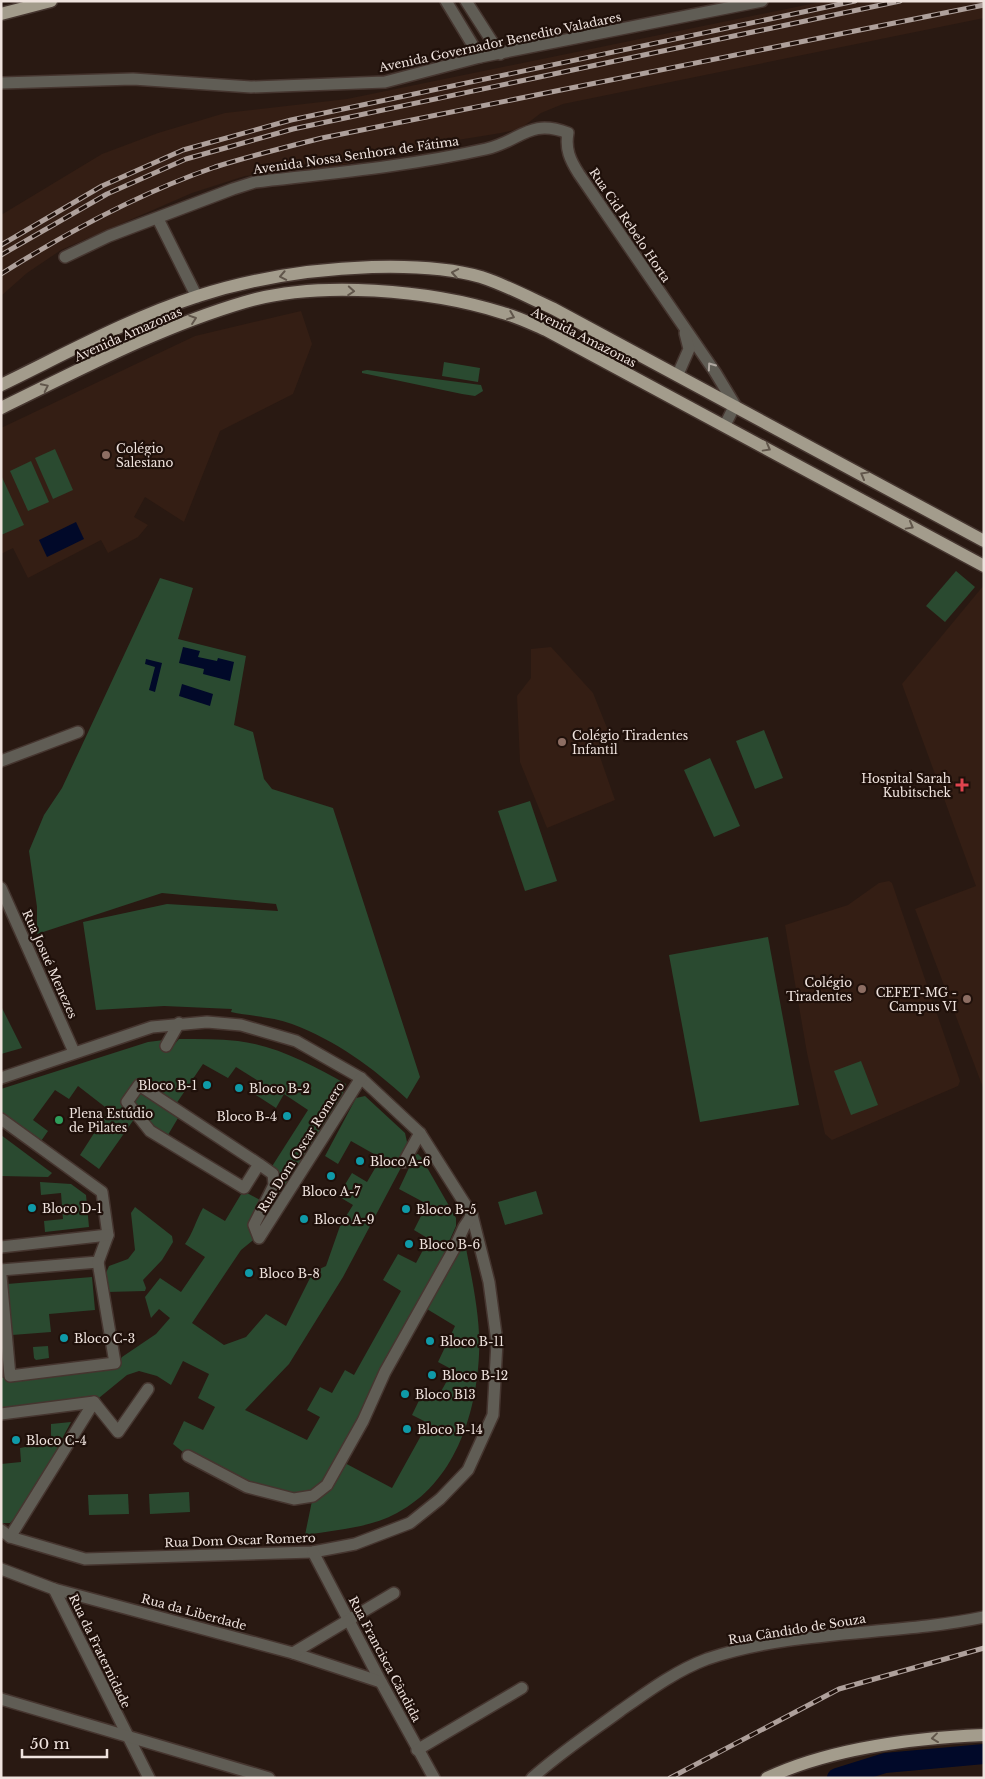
<svg xmlns="http://www.w3.org/2000/svg" width="985" height="1779" font-family="'Libre Baskerville',serif">
<style>
.built{fill:#341e14}
.green{fill:#2a4a30;fill-rule:evenodd}
.water{fill:#010929}
.lines{fill:none;stroke-linecap:round;stroke-linejoin:round}
.river{stroke:#010929;stroke-width:20}
.minor-casing{stroke:#45352f;stroke-width:14}
.major-casing{stroke:#45352f;stroke-width:15}
.minor{stroke:#605d55;stroke-width:11}
.major{stroke:#a39c8c;stroke-width:12}
.rail-casing{stroke:#aea09b;stroke-width:5}
.rail{stroke:#1f100a;stroke-width:3;stroke-dasharray:9;stroke-linecap:butt}
.oneway{stroke:#61564b}
.oneway2{stroke:#afa7a0}
.education-dot{fill:#8d6e63;stroke:#1f100a;stroke-width:2}
.health-dot{fill:#e0444e;stroke:#1f100a;stroke-width:2}
.culture-dot{fill:#0f9aa8;stroke:#1f100a;stroke-width:2}
.leisure-dot{fill:#2e9e5b;stroke:#1f100a;stroke-width:2}
.labels{text-anchor:middle;dominant-baseline:central;stroke-width:4.5;stroke-linejoin:round;paint-order:stroke}
.street-label{font-size:12px;fill:#efe3de;stroke:#1f100a}
.poi-label{font-size:12px;fill:#efe3de;stroke:#1f100a;text-anchor:start}
</style>
<rect width="100%" height="100%" fill="#291912"/>
<g class="built">
<polygon points="825,1 984,1 984,18 563,104 541,113 520,129 501,133 439,143 333,167 245,176 192,193 61,250 27,273 1,296 1,215 102,154 158,133 225,113 347,99"/>
<polygon points="301,311 312,344 293,394 220,431 184,522 145,497 134,517 148,525 138,537 108,553 101,540 28,578 13,548 1,554 1,428 195,336"/>
<polygon points="984,585 984,1090 915,909 976,886 902,684"/>
<polygon points="551,647 593,693 609,733 604,735 609,749 599,754 615,800 547,828 520,762 517,696 531,678 531,649"/>
<polygon points="889,881 892,883 960,1081 958,1086 832,1140 825,1134 807,1053 785,925 848,905 879,883"/>
</g>
<g class="green">
<polygon points="444,362 480,368 478,382 442,376"/>
<polygon points="367,370 481,385 483,391 475,396 462,394 362,373 362,371"/>
<polygon points="55,449 73,490 53,499 35,458"/>
<polygon points="31,461 49,502 28,511 10,471"/>
<polygon points="1,475 24,525 1,535"/>
<polygon points="956,571 975,587 945,622 926,606"/>
<path d="M160 578 193 588 178 639 246 656 234 725 253 732 264 779 272 789 333 808 420 1077 407 1099C372 1067 337 1041 292 1024 273 1017 250 1016 231 1012L232 1009 164 1006 96 1010 83 922 167 904 278 911 276 904 162 893 37 934V907L29 851 44 815 62 788Z"/>
<polygon points="764,730 783,778 755,789 736,741"/>
<polygon points="710,758 740,826 714,837 684,770"/>
<polygon points="530,801 557,881 525,891 498,811"/>
<polygon points="768,937 799,1105 700,1122 669,955"/>
<polygon points="1,1006 22,1048 1,1054"/>
<path d="M179 1039C199 1039 219 1039 238 1041 277 1046 312 1065 346 1084L341 1099 347 1102 257 1237 241 1250 192 1323 224 1345 246 1337 266 1314 286 1326 313 1272 326 1266 340 1226 353 1205 338 1196 352 1173 367 1182 381 1158 351 1141 338 1164 325 1156 356 1098 365 1096 405 1133 407 1142 404 1162 343 1277 289 1364 245 1410 307 1440 320 1417 307 1410 320 1387 332 1393 345 1370 354 1375 401 1291 383 1280 398 1254 416 1263 429 1239 414 1230 427 1204 399 1189 415 1155 418 1154 421 1157 456 1218V1226L448 1244 459 1252 463 1243H465C472 1280 481 1318 479 1355 476 1416 454 1483 397 1513 370 1528 335 1530 305 1535L313 1496 247 1487 188 1456 173 1444 184 1421 203 1430 215 1407 198 1398 209 1374 183 1361 171 1385 157 1376 139 1371 127 1375 94 1402 1 1414V1378L117 1365 122 1357 156 1334 170 1318 159 1309 151 1318 145 1297 160 1278 181 1292 205 1257 185 1244C193 1233 196 1220 203 1208L225 1221 243 1191 262 1201 274 1185 269 1171 308 1110 284 1094 276 1108 253 1093 260 1082 236 1067 228 1078 203 1064 174 1107 181 1113 165 1140 137 1115 99 1169 80 1155 109 1110 78 1086 69 1099 55 1090 33 1120 48 1131 39 1144 1 1114V1089L148 1042 164 1040 161 1044 172 1047ZM422 1306 455 1326 438 1362 453 1370 439 1395 425 1388 412 1415 428 1423 392 1488 341 1461Z"/>
<polygon points="861,1061 878,1105 851,1115 834,1071"/>
<polygon points="1,1135 52,1173 48,1177 1,1176"/>
<polygon points="40,1182 71,1184 86,1195 89,1227 45,1232 44,1221 63,1219 61,1193 41,1195"/>
<polygon points="536,1191 543,1214 505,1225 498,1202"/>
<polygon points="135,1207 172,1236 173,1242 162,1260 143,1280 146,1288 145,1291 107,1292 103,1280 109,1266 128,1259 135,1250 131,1213"/>
<polygon points="92,1277 95,1310 49,1314 51,1332 12,1335 7,1284"/>
<polygon points="48,1346 49,1358 36,1360 34,1358 33,1347"/>
<path d="M71 1422C56 1449 32 1505 10 1523H1V1464L21 1462 20 1448 51 1442V1424Z"/>
<polygon points="189,1492 190,1512 150,1514 149,1494"/>
<polygon points="128,1494 129,1514 89,1515 88,1495"/>
</g>
<g class="water">
<polygon points="76,522 84,539 47,557 39,540"/>
<polygon points="183,647 200,651 198,657 217,661 218,658 234,662 230,681 203,674 204,669 179,663"/>
<polygon points="146,659 162,663 155,692 149,690 155,667 145,664"/>
<polygon points="182,684 213,694 210,706 179,696"/>
</g>
<g class="lines">
<polyline class="river" points="837,1778 885,1763 984,1754"/>
<defs>
<g id="minor">
<polyline points="446,1 480,57"/>
<polyline points="466,1 500,54"/>
<polyline points="1,83 133,79 251,87 385,82 480,57 762,1"/>
<polyline points="158,219 197,297"/>
<path d="M65 257 109 236 233 189 255 182C332 173 410 166 486 149 521 141 529 118 568 133 565 149 570 160 579 174L715 372 735 405 725 425"/>
<polyline points="678,374 689,349 685,333"/>
<polyline points="1,761 78,732"/>
<polyline points="1,888 74,1052"/>
<polyline points="166,1046 179,1023"/>
<polyline points="1,1078 152,1027 207,1022 241,1025 296,1041 361,1078 420,1133 472,1215 489,1282 497,1342 493,1415 468,1470 440,1499 410,1523 355,1544 313,1552 85,1559 10,1537 1,1530"/>
<polyline points="1,1119 102,1192 108,1235 98,1262 1,1270"/>
<polyline points="404,1162 420,1133"/>
<polyline points="259,1164 244,1188 150,1131 127,1102 139,1085 259,1164 273,1174 274,1185 254,1225 259,1238 361,1078"/>
<polyline points="1,1247 108,1235"/>
<polyline points="1,1276 10,1376 115,1363 98,1262"/>
<polyline points="1,1414 94,1402"/>
<polyline points="188,1456 247,1487 294,1499 313,1496 327,1485 363,1421 385,1372 454,1249 464,1227 472,1215"/>
<polyline points="10,1537 94,1402 118,1432 148,1389"/>
<polyline points="313,1552 381,1682 434,1778"/>
<polyline points="1,1569 54,1589 293,1653 381,1682"/>
<polyline points="54,1589 149,1778"/>
<polyline points="293,1653 394,1593"/>
<polyline points="1,1699 269,1778"/>
<polyline points="417,1750 522,1688"/>
<path d="M532 1778C560 1753 590 1733 620 1711 647 1692 675 1671 707 1659 795 1629 894 1636 984 1617"/>
</g>
<g id="major">
<polyline points="1,14 51,1"/>
<path d="M1 385C65 354 130 318 198 296 254 278 313 269 372 267 408 266 447 267 481 277 506 285 530 298 554 309L984 541"/>
<path d="M1 408C81 369 160 327 245 302 318 280 431 290 503 313 518 317 532 324 546 330L984 566"/>
<path d="M767 1778C831 1748 914 1738 984 1735"/>
</g>
</defs>
<use href="#minor" class="minor-casing"/>
<use href="#major" class="major-casing"/>
<use href="#minor" class="minor"/>
<use href="#major" class="major"/>
<defs>
<g id="rail">
<polyline points="1,245 102,186 183,150 291,120 855,1"/>
<polyline points="1,255 107,194 186,159 293,129 900,1"/>
<path d="M1 274C69 231 140 193 215 167 250 156 286 147 322 138L984 5"/>
<polyline points="670,1778 839,1689 984,1648"/>
</g>
</defs>
<use href="#rail" class="rail-casing"/>
<use href="#rail" class="rail"/>
</g>
<defs><path id="oneway-chevron" d="M-2-3.5L2.5 0L-2 3.5" fill="none" stroke-width="1.6" stroke-linecap="round" stroke-linejoin="round" transform="scale(1.25)"/></defs>
<g class="oneway">
<use href="#oneway-chevron" transform="translate(455 273) rotate(-170)"/>
<use href="#oneway-chevron" transform="translate(283 276) rotate(169)"/>
<use href="#oneway-chevron" transform="translate(351 291) rotate(4)"/>
<use href="#oneway-chevron" transform="translate(511 316) rotate(22)"/>
<use href="#oneway-chevron" transform="translate(193 319) rotate(-19)"/>
<use href="#oneway-chevron" transform="translate(45 387) rotate(-26)"/>
<use href="#oneway-chevron" transform="translate(767 448) rotate(29)"/>
<use href="#oneway-chevron" transform="translate(864 475) rotate(-151)"/>
<use href="#oneway-chevron" transform="translate(910 526) rotate(29)"/>
<use href="#oneway-chevron" transform="translate(935 1738) rotate(173)"/>
</g>
<use class="oneway2" href="#oneway-chevron" transform="translate(711 366) rotate(-125)"/>
<g class="education-dot">
<circle cx="106" cy="455" r="5"/>
<circle cx="562" cy="742" r="5"/>
<circle cx="862" cy="989" r="5"/>
<circle cx="967" cy="999" r="5"/>
</g>
<path class="health-dot" d="M959.5 777.5h5v5h5v5h-5v5h-5v-5h-5v-5h5z"/>
<g class="culture-dot">
<circle cx="207" cy="1085" r="5"/>
<circle cx="239" cy="1088" r="5"/>
<circle cx="287" cy="1116" r="5"/>
<circle cx="360" cy="1161" r="5"/>
<circle cx="331" cy="1176" r="5"/>
<circle cx="32" cy="1208" r="5"/>
<circle cx="406" cy="1209" r="5"/>
<circle cx="304" cy="1219" r="5"/>
<circle cx="409" cy="1244" r="5"/>
<circle cx="249" cy="1273" r="5"/>
<circle cx="64" cy="1338" r="5"/>
<circle cx="430" cy="1341" r="5"/>
<circle cx="432" cy="1375" r="5"/>
<circle cx="405" cy="1394" r="5"/>
<circle cx="407" cy="1429" r="5"/>
<circle cx="16" cy="1440" r="5"/>
</g>
<circle class="leisure-dot" cx="59" cy="1120" r="5"/>
<g class="labels">
<g class="street-label">
<text transform="translate(500 42) rotate(-12)">Avenida Governador Benedito Valadares</text>
<text transform="translate(356 155) rotate(-8)">Avenida Nossa Senhora de Fátima</text>
<text transform="translate(630 225) rotate(56)">Rua Cid Rebelo Horta</text>
<text transform="translate(128 334) rotate(-24)">Avenida Amazonas</text>
<text transform="translate(584 337) rotate(27)">Avenida Amazonas</text>
<text transform="translate(50 964) rotate(66)">Rua Josué Menezes</text>
<text transform="translate(301 1147) rotate(-58)">Rua Dom Oscar Romero</text>
<text transform="translate(240 1540) rotate(-2)">Rua Dom Oscar Romero</text>
<text transform="translate(194 1612) rotate(15)">Rua da Liberdade</text>
<text transform="translate(797 1629) rotate(-9)">Rua Cândido de Souza</text>
<text transform="translate(100 1651) rotate(64)">Rua da Fraternidade</text>
<text transform="translate(385 1659) rotate(62)">Rua Francisca Cândida</text>
</g>
<g class="poi-label">
<text x="116" y="448">Colégio<tspan x="116" dy="14">Salesiano</tspan></text>
<text x="572" y="735">Colégio Tiradentes<tspan x="572" dy="14">Infantil</tspan></text>
<text x="951" y="778" text-anchor="end">Hospital Sarah<tspan x="951" dy="14">Kubitschek</tspan></text>
<text x="852" y="982" text-anchor="end">Colégio<tspan x="852" dy="14">Tiradentes</tspan></text>
<text x="957" y="992" text-anchor="end">CEFET-MG -<tspan x="957" dy="14">Campus VI</tspan></text>
<text x="197" y="1085" text-anchor="end">Bloco B-1</text>
<text x="249" y="1088">Bloco B-2</text>
<text x="69" y="1113">Plena Estúdio<tspan x="69" dy="14">de Pilates</tspan></text>
<text x="277" y="1116" text-anchor="end">Bloco B-4</text>
<text x="370" y="1161">Bloco A-6</text>
<text x="331" y="1191" text-anchor="middle">Bloco A-7</text>
<text x="42" y="1208">Bloco D-1</text>
<text x="416" y="1209">Bloco B-5</text>
<text x="314" y="1219">Bloco A-9</text>
<text x="419" y="1244">Bloco B-6</text>
<text x="259" y="1273">Bloco B-8</text>
<text x="74" y="1338">Bloco C-3</text>
<text x="440" y="1341">Bloco B-11</text>
<text x="442" y="1375">Bloco B-12</text>
<text x="415" y="1394">Bloco B13</text>
<text x="417" y="1429">Bloco B-14</text>
<text x="26" y="1440">Bloco C-4</text>
</g>
</g>
<rect width="985" height="1779" fill="none" stroke="#efe3de" stroke-width="5"/>
<path d="M22 1749v8h85v-8" fill="none" stroke="#efe3de" stroke-width="2.5"/>
<text x="30" y="1749" font-size="15" fill="#efe3de" stroke="#1f100a" stroke-width="4" paint-order="stroke">50 m</text>
</svg>
